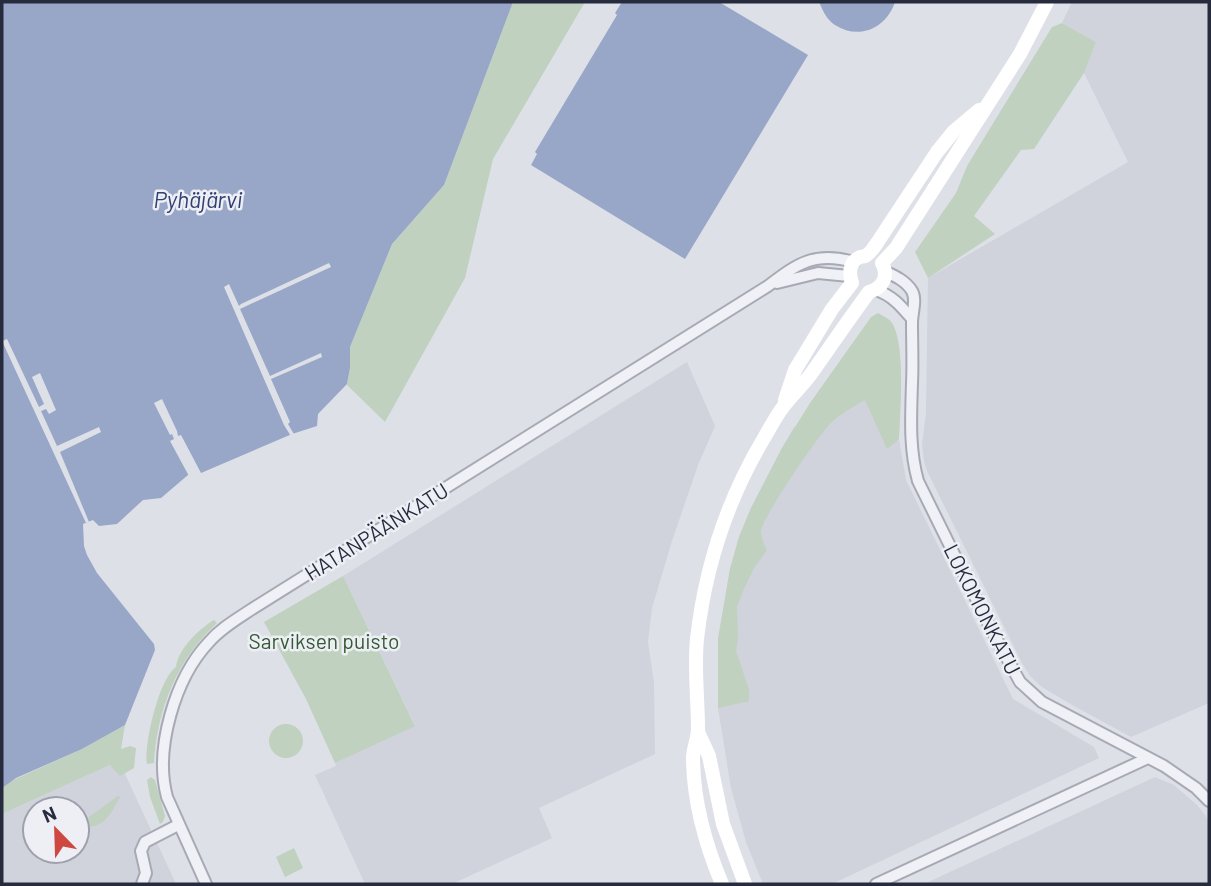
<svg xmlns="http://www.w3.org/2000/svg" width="1211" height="886" font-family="Barlow,sans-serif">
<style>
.built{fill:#d0d2dc;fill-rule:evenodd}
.green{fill:#c0d1bf}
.water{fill:#98a6c8}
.pier{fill:#dee0e7}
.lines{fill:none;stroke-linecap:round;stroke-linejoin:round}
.street-casing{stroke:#a7aab4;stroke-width:14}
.street{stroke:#f0f1f6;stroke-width:10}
.secondary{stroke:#fff;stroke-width:14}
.labels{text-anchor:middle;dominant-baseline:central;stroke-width:5;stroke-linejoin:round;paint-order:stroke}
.street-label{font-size:21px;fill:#272b3e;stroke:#edeff5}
.park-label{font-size:21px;fill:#345a34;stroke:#edeff5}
.water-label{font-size:23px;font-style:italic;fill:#314172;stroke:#edeff5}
</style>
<rect width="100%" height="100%" fill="#dee0e7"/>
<g class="built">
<polygon points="1072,2 1209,2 1209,703 1131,737 1072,705 1042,687 1030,676 1022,663 927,471 924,461 922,445 926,413 928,278 1128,162 1084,73 1096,42 1062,23"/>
<polygon points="687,362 715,426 698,465 672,541 652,608 648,642 654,683 655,754 539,808 552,838 452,884 365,884 315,775 336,766 335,763 415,725 343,576"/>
<polygon points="901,362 899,439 906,480 1013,699 1094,747 1099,758 832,884 763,884 746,842 731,788 718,708 718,639 730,569 739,537 751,508 782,448 794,427"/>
<path d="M119 761 176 884H2V814ZM35 809H77V851H35Z"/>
<polygon points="1155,777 1174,785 1197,805 1206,816 1209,824 1209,884 924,884"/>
</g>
<g class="green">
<polygon points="513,2 585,2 493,159 465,278 385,422 347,385 350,368 350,347 392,244 444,185"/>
<polygon points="1062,23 1096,42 1084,73 1034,149 1021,150 974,216 995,234 928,278 915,252 956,193 967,166 1052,27"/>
<path d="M878 313C883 316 889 318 892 323 906 345 900 412 899 439L887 449 865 400C854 406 842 413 833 421 820 432 765 514 761 530 760 537 764 544 767 550L754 568 743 591 737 607 738 638 736 651 749 690V701L718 708V639L730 569 739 537 751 508 782 448 810 403 871 317Z"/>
<polygon points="343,576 415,726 335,763 306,699 264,622"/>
<path d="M214 620 217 623C177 659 157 710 154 763L147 764C144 743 159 679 176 667 178 649 199 629 214 620Z"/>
<circle cx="286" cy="741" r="17"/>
<polygon points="125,725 121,749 130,746 136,748 134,768 120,776 110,765 2,814 2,788 9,782 82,749"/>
<polygon points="151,777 155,780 165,816 163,822 160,824 150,797 147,780"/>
<path d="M118 796 120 797C112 811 107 825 89 827L86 825 85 820Z"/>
<polygon points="294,848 303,868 285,877 276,857"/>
</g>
<g class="water">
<polygon points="2,2 513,2 444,185 392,244 350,347 350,368 347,384 318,414 317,426 292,434 201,473 188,475 161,498 143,500 117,524 99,526 93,520 83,524 84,546 87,555 97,573 154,644 155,650 125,725 82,749 16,778 2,788"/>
<polygon points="622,2 719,2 808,55 685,259 531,165 537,154 535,152 617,15 615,13"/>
<path d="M819 2H895C887 27 860 41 835 25 827 20 823 11 819 2Z"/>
</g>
<g class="pier">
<polygon points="329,263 331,267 240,309 270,376 321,353 322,357 271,379 290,422 288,424 295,436 292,438 284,425 224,287 229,284 239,306 241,304"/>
<polygon points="7,339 39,407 44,404 32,377 40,373 56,410 49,414 46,409 41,411 57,446 99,427 101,432 60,452 89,522 86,523 2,341"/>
<polygon points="162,399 177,431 178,436 181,435 201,473 192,478 190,478 170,441 174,439 172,434 170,435 154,403"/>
</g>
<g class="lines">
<defs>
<g id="street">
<path d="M886 272C895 276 906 281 912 291 917 300 912 312 912 323 912 343 913 363 912 383 911 417 909 449 918 481L989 625 1020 682 1042 702 1164 766 1196 788 1209 801"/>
<polyline points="777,283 818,273 849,276"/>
<path d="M876 290C893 296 901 306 912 319"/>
<polyline points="142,884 146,873 141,851 145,842 178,825"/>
<path d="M206 884 167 797C154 749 175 678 209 642 221 628 237 619 252 609L768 286C798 263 815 251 854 262"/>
<polyline points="876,884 1148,758"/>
</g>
</defs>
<use href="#street" class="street-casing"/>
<use href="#street" class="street"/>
<g class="secondary">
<path d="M785 400 795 370 832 309 852 283C849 274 849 262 860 257 861 256 864 257 865 256 870 254 874 247 877 243L937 152 954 131 979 110"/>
<polyline points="698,732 709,756 723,824 745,884"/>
<path d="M722 884C706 846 694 803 693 761 692 750 698 740 698 729 698 699 694 669 697 639 705 568 727 500 764 438 770 428 776 416 783 407 792 395 802 386 811 374 830 347 849 319 869 292 883 288 889 276 882 263L896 248 1020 54 1047 2"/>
</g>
</g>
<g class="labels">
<g class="street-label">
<text transform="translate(376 531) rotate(-32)">HATANPÄÄNKATU</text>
<text transform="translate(983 609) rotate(63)">LOKOMONKATU</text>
</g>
<g class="park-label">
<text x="324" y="640">Sarviksen puisto</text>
</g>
<g class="water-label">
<text x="198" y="199">Pyhäjärvi</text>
</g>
</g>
<rect width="1211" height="886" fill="none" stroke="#272b3e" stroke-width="7"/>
<g transform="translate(56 830) rotate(337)"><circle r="33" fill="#edeff5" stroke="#9ea1ac" stroke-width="2"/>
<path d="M0-5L12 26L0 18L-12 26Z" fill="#ce4841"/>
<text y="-10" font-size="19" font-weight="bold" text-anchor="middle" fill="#272b3e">N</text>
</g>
</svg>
